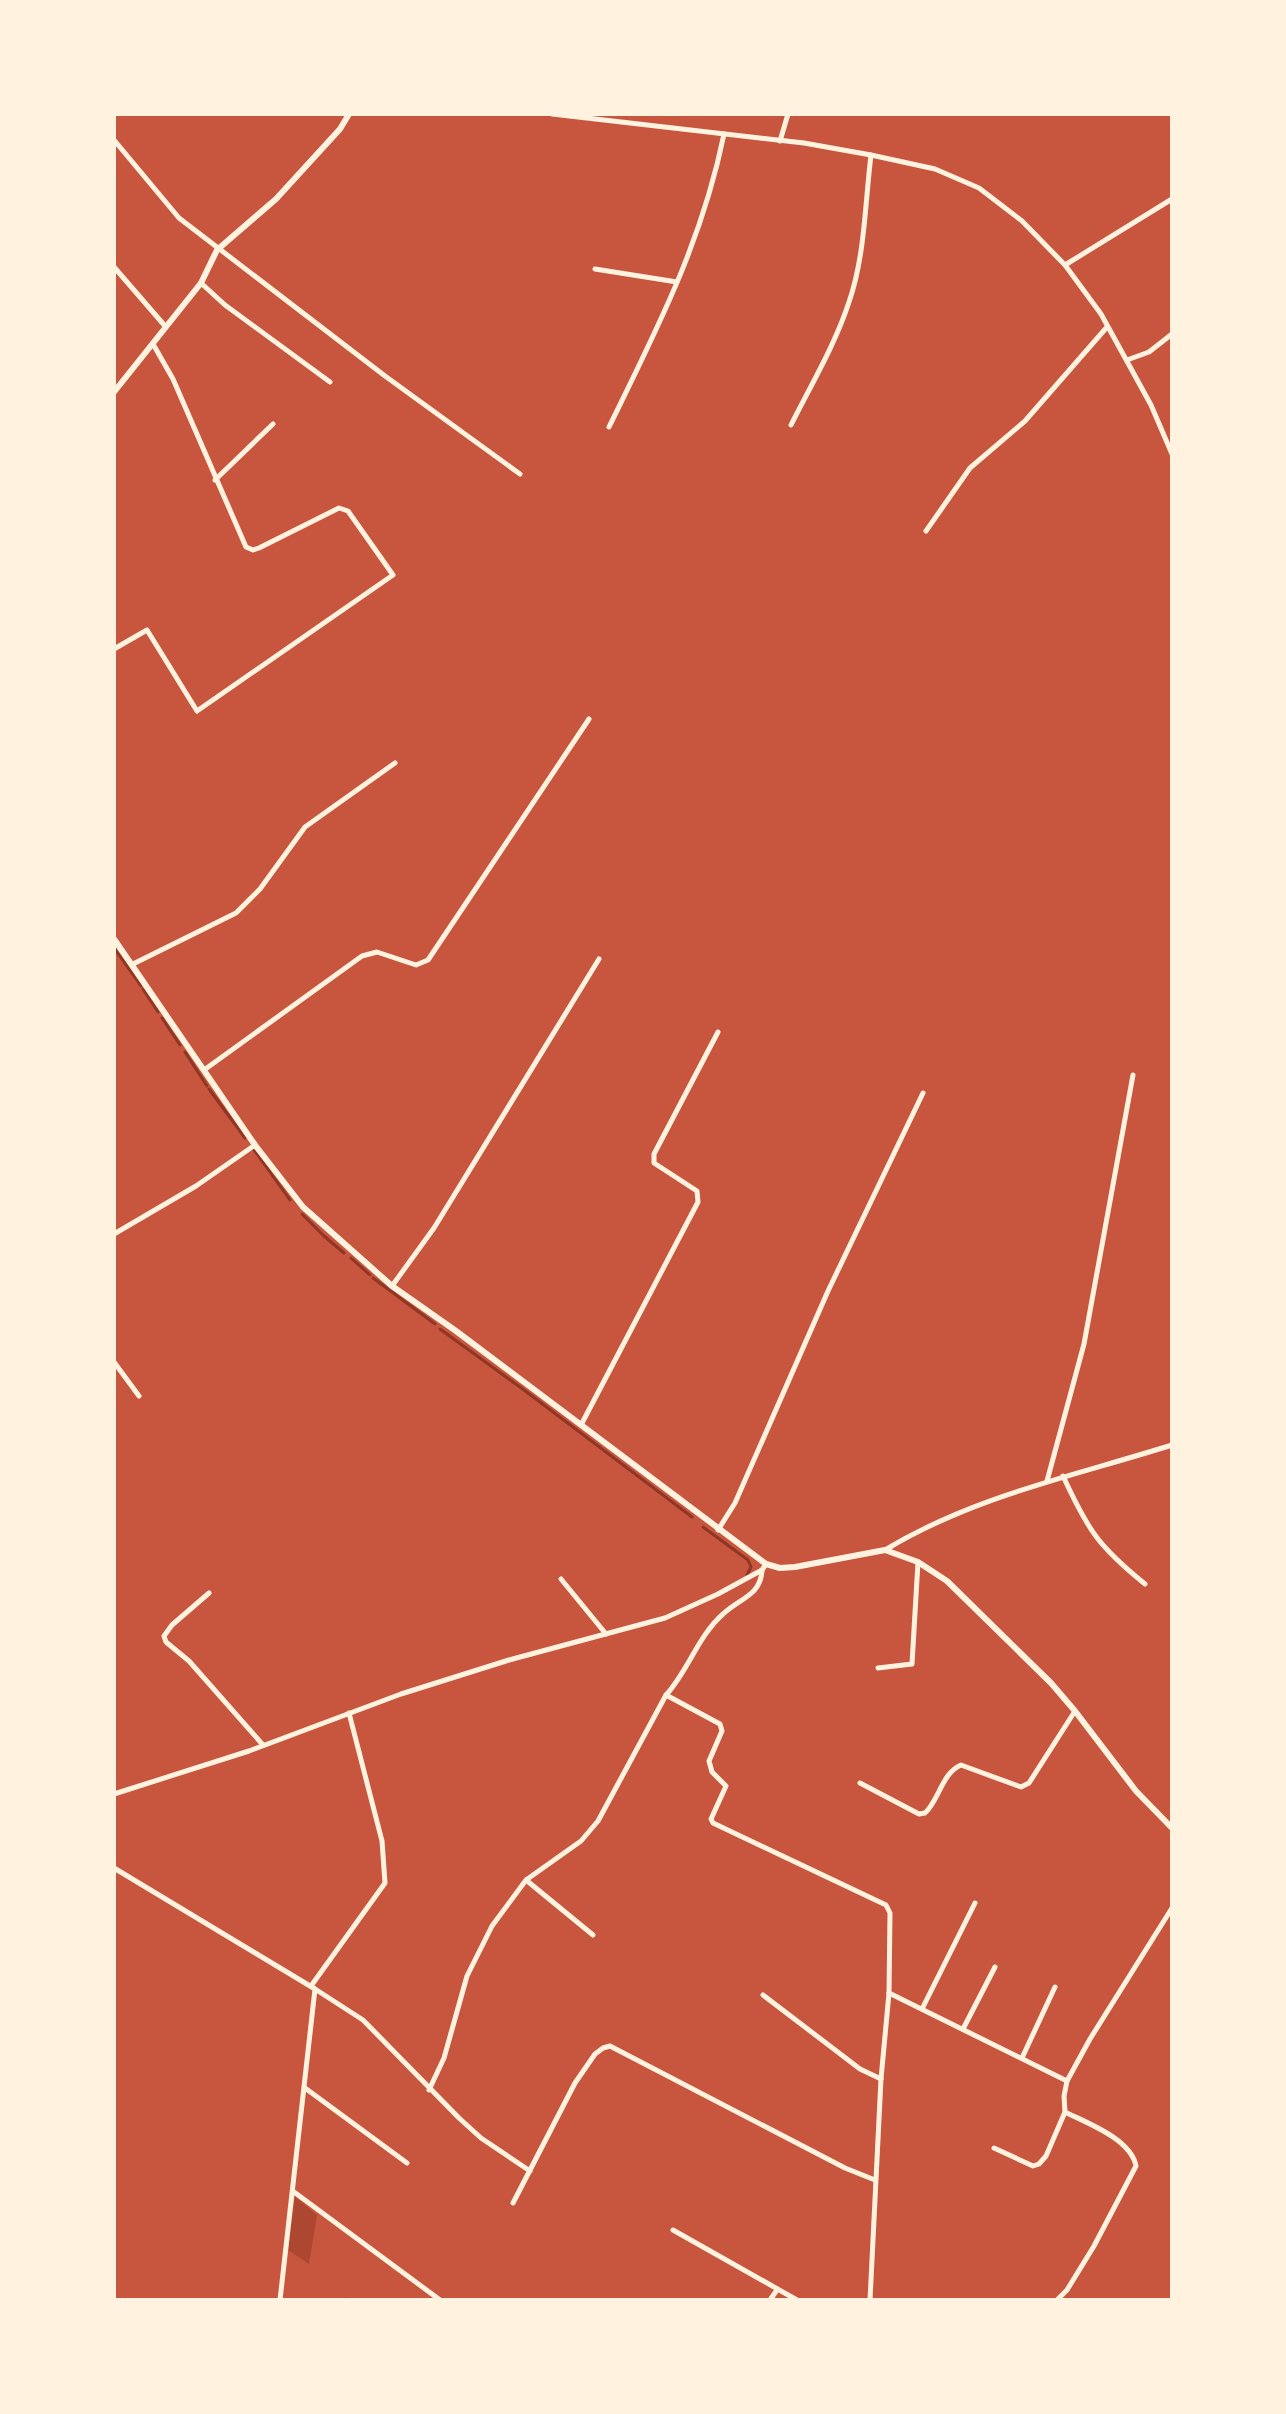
<svg xmlns="http://www.w3.org/2000/svg" width="1286" height="2414" font-family="'Fira Sans',sans-serif">
<style>
.green{fill:#ae4732}
.lines{fill:none;stroke-linecap:round;stroke-linejoin:round}
.stream{stroke:#8f3625;stroke-width:3}
.minor{stroke:#fff3e0;stroke-width:5}
.tertiary{stroke:#fff3e0;stroke-width:6}
</style>
<rect width="100%" height="100%" fill="#c8553d"/>
<polygon class="green" points="295,2197 317,2215 309,2264 288,2250"/>
<g class="lines">
<g class="stream">
<polyline points="114,948 141,986"/>
<polyline points="143,989 158,1012"/>
<polyline points="162,1018 180,1045"/>
<polyline points="185,1052 207,1086"/>
<polyline points="209,1089 245,1138"/>
<polyline points="252,1147 290,1200"/>
<polyline points="302,1214 324,1236 344,1253"/>
<polyline points="351,1258 370,1275"/>
<polyline points="373,1278 435,1324"/>
<polyline points="440,1329 524,1390 692,1517"/>
<polyline points="703,1527 748,1560 751,1567 747,1575"/>
<polyline points="346,2299 348,2300"/>
</g>
<g class="minor">
<polyline points="552,114 804,143 871,155 935,169 979,188 1022,221 1065,265 1101,314 1151,405 1172,454"/>
<polyline points="114,140 179,218 385,376 520,474"/>
<polyline points="780,141 788,114"/>
<polyline points="1065,265 1172,199"/>
<polyline points="114,267 165,326"/>
<polyline points="595,269 677,282"/>
<polyline points="201,283 225,305 330,382"/>
<polyline points="1127,360 1149,352 1172,334"/>
<path d="M791 425C811 385 835 345 849 302 865 256 865 203 871 155"/>
<path d="M609 427C657 329 702 242 724 134"/>
<polyline points="215,480 273,424"/>
<polyline points="926,531 970,468 1025,421 1107,327"/>
<polyline points="114,649 147,630 197,711 393,575 348,511 339,508 259,548 253,550 246,547 173,379 153,344"/>
<polyline points="133,964 236,913 260,889 305,827 395,763"/>
<polyline points="204,1070 362,956 377,952 416,965 428,960 589,719"/>
<polyline points="114,1234 196,1186 255,1145"/>
<polyline points="392,1286 434,1228 599,959"/>
<polyline points="114,1362 139,1396"/>
<polyline points="581,1425 698,1202 697,1191 654,1163 654,1154 718,1032"/>
<path d="M1063 1476C1088 1530 1098 1546 1145 1584"/>
<polyline points="1047,1481 1084,1344 1133,1075"/>
<polyline points="718,1530 735,1503 828,1291 923,1093"/>
<path d="M885 1550C974 1496 1074 1476 1172 1445"/>
<polyline points="561,1579 606,1634"/>
<polyline points="209,1593 172,1625 164,1636 166,1642 189,1661 263,1745"/>
<polyline points="878,1668 912,1664 918,1562"/>
<polyline points="666,1695 720,1724 722,1731 709,1761 712,1772 726,1786 711,1819 713,1823 886,1905 890,1913 889,1993 881,2079 870,2300"/>
<path d="M860 1783 919 1814 925 1813C939 1800 942 1773 961 1765L1021 1787 1029 1783 1075 1711"/>
<polyline points="114,1794 249,1751 401,1694 509,1660 665,1618 718,1594 762,1570 766,1564"/>
<polyline points="114,1868 315,1989 280,2300"/>
<polyline points="526,1880 593,1935"/>
<polyline points="311,1986 385,1883 382,1841 349,1713"/>
<polyline points="315,1989 363,2020 459,2118 481,2138 530,2171"/>
<polyline points="889,1993 1067,2081"/>
<polyline points="763,1995 860,2069 881,2079"/>
<polyline points="922,2009 975,1903"/>
<polyline points="963,2029 995,1967"/>
<polyline points="1022,2058 1055,1987"/>
<polyline points="305,2088 407,2163"/>
<path d="M429 2090 444 2058 467 1976 492 1926 526 1880 581 1841 598 1821 666 1695C688 1671 698 1636 723 1614 740 1598 760 1596 762 1571"/>
<polyline points="994,2148 1033,2166 1039,2164 1046,2156 1065,2112 1064,2096 1067,2081 1090,2039 1172,1908"/>
<polyline points="294,2192 440,2300"/>
<polyline points="513,2203 575,2083 595,2054 603,2048 610,2046 845,2168 875,2180"/>
<polyline points="673,2230 797,2300"/>
<polyline points="770,2300 777,2290"/>
<path d="M1057 2300 1067 2290 1094 2246 1136 2166C1131 2139 1087 2123 1065 2112"/>
</g>
<g class="tertiary">
<polyline points="114,392 201,283 217,250 276,199 340,129 349,114"/>
<polyline points="114,939 255,1145 303,1207 392,1286 456,1331 766,1564 780,1568 795,1567 885,1550 918,1562 947,1581 1051,1683 1075,1711 1136,1791 1172,1828"/>
</g>
</g>
<rect width="1286" height="2414" fill="none" stroke="#fff3e0" stroke-width="232"/>
</svg>
